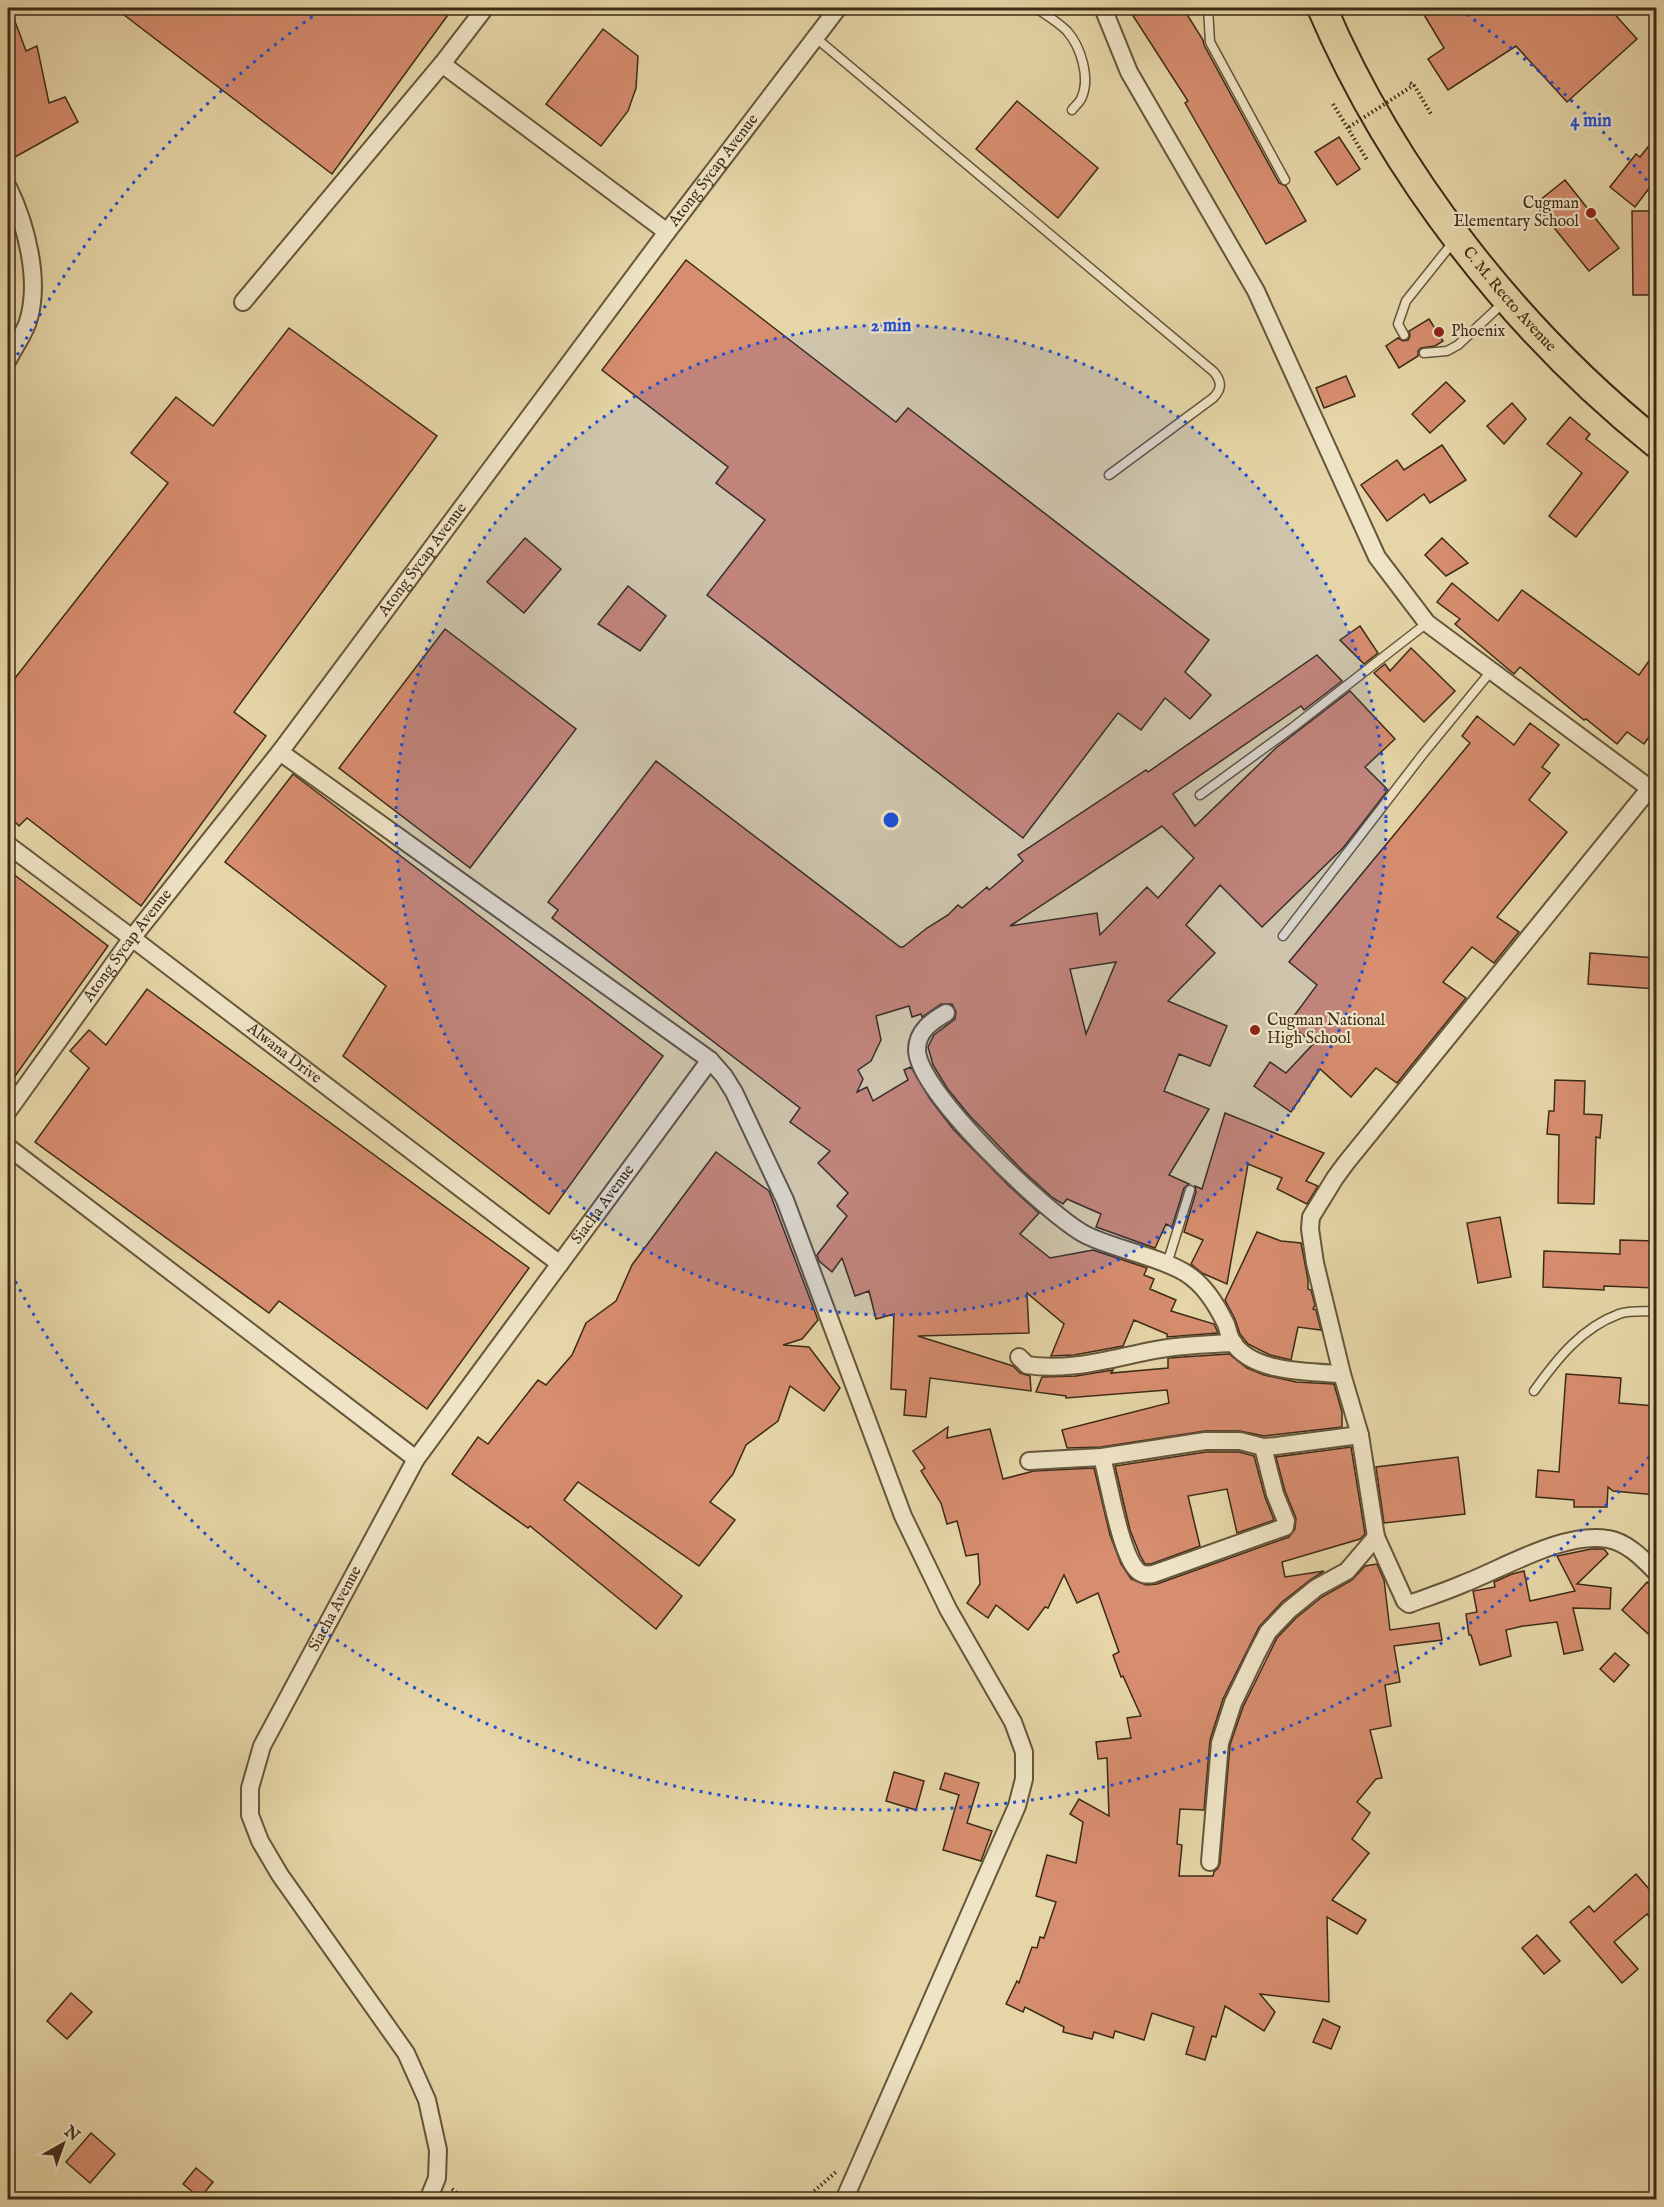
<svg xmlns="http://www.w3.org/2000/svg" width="1664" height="2207" font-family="'IM FELL English',serif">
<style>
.building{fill:#d78d6f;stroke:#3c2b17;stroke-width:1.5;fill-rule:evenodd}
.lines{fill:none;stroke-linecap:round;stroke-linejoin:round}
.service-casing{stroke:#66563b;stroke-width:11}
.minor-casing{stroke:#66563b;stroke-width:20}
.trunk-casing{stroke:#3c2b17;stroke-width:32}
.path{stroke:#3c2b17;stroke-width:4;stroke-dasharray:1.5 3;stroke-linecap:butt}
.service{stroke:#efe4c6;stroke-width:8}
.minor{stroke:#efe4c6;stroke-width:16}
.trunk{stroke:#e6d6a7;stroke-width:28}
.path-bridge{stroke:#3c2b17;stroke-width:4;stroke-dasharray:1.5 3;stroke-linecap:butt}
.ring{fill:none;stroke:#1d4ed8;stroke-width:3;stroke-dasharray:3 6}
.poi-dot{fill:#8f2418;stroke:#efe4c6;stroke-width:2}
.labels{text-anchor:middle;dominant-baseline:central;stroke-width:4.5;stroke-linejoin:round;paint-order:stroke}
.street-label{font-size:16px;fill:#3c2b17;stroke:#efe4c6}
.poi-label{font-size:16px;fill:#3c2b17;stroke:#efe4c6;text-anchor:start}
.centre{fill:#1d4ed8;stroke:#efe4c6;stroke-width:3}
.ring-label{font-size:18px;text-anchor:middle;font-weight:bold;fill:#1d4ed8;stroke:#efe4c6;stroke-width:4.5;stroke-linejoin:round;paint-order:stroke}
</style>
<rect width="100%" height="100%" fill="#e6d6a7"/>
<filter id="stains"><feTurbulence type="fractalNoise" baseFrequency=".00333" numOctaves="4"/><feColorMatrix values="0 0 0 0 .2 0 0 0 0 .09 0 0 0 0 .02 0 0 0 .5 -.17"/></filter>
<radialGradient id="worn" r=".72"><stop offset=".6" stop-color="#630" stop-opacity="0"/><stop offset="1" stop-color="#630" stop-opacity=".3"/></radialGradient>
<g class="building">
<polygon points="8,8 10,8 26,51 37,46 49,103 65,97 78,122 8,161"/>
<polygon points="115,8 453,8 332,174"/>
<polygon points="1128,8 1183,8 1203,40 1204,45 1279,183 1286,186 1306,221 1266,244 1185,103 1188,101"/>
<polygon points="1420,8 1609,8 1637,39 1567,102 1516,46 1448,90 1428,59 1444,48"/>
<polygon points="603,29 638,56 636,88 628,111 601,146 546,104"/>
<polygon points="1017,101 1098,168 1058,218 976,149"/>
<polygon points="1339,137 1360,169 1337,185 1315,152"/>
<polygon points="1656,137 1656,179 1635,207 1610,187 1636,154 1640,157"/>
<polygon points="1565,180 1619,248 1589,271 1535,204"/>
<polygon points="1632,211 1656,211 1656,295 1633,295"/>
<polygon points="686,260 896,422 908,408 1209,640 1185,672 1211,695 1190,719 1165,698 1141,730 1118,713 1023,838 707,595 765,520 716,483 728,467 602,370"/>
<polygon points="1429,319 1443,341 1435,346 1421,348 1418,351 1418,356 1399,368 1386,346 1398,338 1403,341 1408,340 1410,336 1409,331"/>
<polygon points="289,328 437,436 234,712 266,736 141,906 27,818 19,826 8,815 8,687 168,483 131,453 176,397 213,426"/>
<polygon points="1346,376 1355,396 1324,408 1316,388"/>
<polygon points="1446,382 1465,401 1430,433 1412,414"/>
<polygon points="1512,403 1526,419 1504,444 1487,426"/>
<polygon points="1570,417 1590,434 1586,439 1628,472 1576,537 1549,516 1582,473 1547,444"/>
<polygon points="1442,445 1466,480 1430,503 1424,494 1387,521 1361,485 1397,460 1404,470"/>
<polygon points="525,538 561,569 524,613 487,582"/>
<polygon points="1442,538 1468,563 1446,576 1425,555"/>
<polygon points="1452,583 1498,621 1522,590 1639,675 1656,651 1656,727 1644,744 1627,732 1617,744 1586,719 1584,720 1520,667 1514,674 1455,624 1460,619 1437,602"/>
<polygon points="628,586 666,616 640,651 598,624"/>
<polygon points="1360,626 1378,653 1364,664 1340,640"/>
<polygon points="445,629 576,729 470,868 339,768"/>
<polygon points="1411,648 1455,691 1424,722 1374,673 1385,664 1390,671"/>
<path d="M1317 655 1342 681 1304 710 1301 706 1173 794 1195 826 1276 748 1350 691 1395 739 1365 767 1388 790 1343 848 1262 927 1220 885 1186 925 1215 953 1168 1001 1227 1026 1210 1066 1179 1054 1164 1091 1209 1109 1169 1175 1189 1184 1184 1188 1172 1227 1166 1224 1155 1248 1096 1227 1101 1214 1067 1199 1063 1204 1053 1198 1023 1171 969 1115 947 1088 933 1065 928 1047 934 1035 955 1019 956 1012 952 1004H941L922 1017 921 1014 912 1017 909 1006 876 1016 881 1040 871 1061 858 1070 863 1079 857 1092 867 1087 873 1101 908 1080 904 1070 911 1067 930 1099 953 1129 1009 1186 1039 1213 1020 1234 1050 1258 1093 1250 1147 1268 1144 1275 1154 1279 1150 1289 1176 1300 1171 1311 1214 1324 1218 1333 1167 1337V1334L1134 1320 1123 1346 1074 1355 1051 1356 1064 1324 1027 1293 1029 1333 918 1336 1013 1366 1020 1373 1030 1376 1031 1391 930 1378 926 1417 904 1415 906 1390 891 1389 894 1314 876 1319 869 1291 855 1296 842 1258 832 1272 819 1261 817 1255 847 1216 837 1206 848 1193 818 1163 830 1151 790 1122 800 1108 552 918 558 910 548 902 656 761 900 947H903L927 928 948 915 958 905 962 908 987 887 989 890 1023 861 1018 855 1146 770 1148 772ZM1162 826 1194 858 1158 898 1147 887 1100 935 1097 913 1010 926ZM1116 962 1086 1034 1070 969Z"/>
<polygon points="1477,716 1514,745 1530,723 1559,745 1542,767 1550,773 1529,800 1567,832 1497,917 1519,932 1494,963 1472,947 1443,982 1466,998 1397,1083 1376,1068 1351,1097 1320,1069 1291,1112 1254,1086 1270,1062 1286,1073 1314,1043 1288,1024 1317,985 1289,962 1470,743 1462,736"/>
<polygon points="293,774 663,1056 549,1214 343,1056 386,986 225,862"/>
<polygon points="8,870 108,946 8,1086"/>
<polygon points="1590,953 1656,958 1656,989 1588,984"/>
<polygon points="147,989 529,1268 427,1409 279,1301 269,1313 35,1142 89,1068 70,1051 89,1030 106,1045"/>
<polygon points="1555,1080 1585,1081 1584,1114 1602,1115 1600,1138 1596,1137 1594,1204 1558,1203 1559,1135 1547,1134 1549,1111 1554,1111"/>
<polygon points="1225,1113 1324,1153 1306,1181 1318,1186 1307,1204 1277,1189 1282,1178 1248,1164 1227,1284 1202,1273 1191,1264 1203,1240 1184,1232 1196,1192 1195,1186 1202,1189"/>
<polygon points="716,1152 769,1191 818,1320 802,1339 783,1345 809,1347 840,1388 824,1411 790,1386 778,1421 746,1445 733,1474 710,1502 735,1520 699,1566 578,1482 564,1500 682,1596 656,1629 530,1526 528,1528 452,1474 478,1437 488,1444 538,1380 546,1385 572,1355 586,1323 616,1301 632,1265"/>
<polygon points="1500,1217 1511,1277 1478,1283 1467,1223"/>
<polygon points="1257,1232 1281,1241 1301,1243 1308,1280 1308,1289 1311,1290 1315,1305 1313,1309 1316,1310 1321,1330 1298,1327 1291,1360 1270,1355 1248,1344 1240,1334 1235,1319 1225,1300"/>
<polygon points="1620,1240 1656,1241 1656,1288 1604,1286 1604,1290 1543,1287 1544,1251 1620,1254"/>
<polygon points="1229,1354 1247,1368 1264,1375 1296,1382 1334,1384 1342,1412 1342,1427 1264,1436 1240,1431 1205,1431 1101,1447 1067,1448 1062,1430 1169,1403 1167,1390 1066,1398 1066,1396 1036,1392 1042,1377 1076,1376 1113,1370 1111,1373 1168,1368 1168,1358"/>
<polygon points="1566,1374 1621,1378 1619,1403 1656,1406 1656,1495 1613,1491 1608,1487 1607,1507 1574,1507 1574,1500 1536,1497 1538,1470 1559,1472"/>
<polygon points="948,1427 947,1438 990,1429 1003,1479 1034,1471 1094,1468 1110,1535 1121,1564 1131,1579 1146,1585 1157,1584 1289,1537 1295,1529 1296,1518 1285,1491 1276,1457 1351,1447 1365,1534 1360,1539 1282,1562 1285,1577 1324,1571 1310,1580 1282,1602 1259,1627 1223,1699 1210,1740 1204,1810 1180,1809 1177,1844 1182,1845 1179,1876 1213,1876 1214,1872 1218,1868 1220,1863 1230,1745 1243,1707 1277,1638 1296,1618 1322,1597 1352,1580 1365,1566 1377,1564 1384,1580 1390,1630 1439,1623 1442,1640 1394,1646 1400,1682 1385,1685 1391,1726 1370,1730 1382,1778 1376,1779 1357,1802 1370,1813 1352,1839 1369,1853 1332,1900 1366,1920 1357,1934 1327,1917 1329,2002 1260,1994 1275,2012 1264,2031 1225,2006 1216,2037 1212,2036 1205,2060 1186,2054 1194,2027 1152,2013 1144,2040 1115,2031 1113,2038 1094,2032 1092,2039 1063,2032 1064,2027 1025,2007 1023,2012 1006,2004 1017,1981 1019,1983 1032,1947 1037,1948 1040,1937 1044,1938 1056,1902 1036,1896 1047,1855 1076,1863 1083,1822 1070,1814 1079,1799 1109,1816 1107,1758 1098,1759 1096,1742 1131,1738 1127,1718 1141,1716 1123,1676 1121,1677 1113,1655 1119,1652 1098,1593 1077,1603 1064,1575 1048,1608 1045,1607 1028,1630 996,1605 988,1618 967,1603 980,1584 978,1554 966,1556 957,1521 947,1524 941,1503 921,1471 925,1468 913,1451"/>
<polygon points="1206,1452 1239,1452 1254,1456 1265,1497 1274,1520 1237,1533 1227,1489 1188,1496 1200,1546 1151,1564 1145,1564 1140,1555 1130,1530 1115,1466"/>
<polygon points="1458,1457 1465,1514 1384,1523 1376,1467"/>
<polygon points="1591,1549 1604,1549 1608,1554 1577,1584 1611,1588 1610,1609 1573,1608 1583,1650 1564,1654 1557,1622 1523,1626 1506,1630 1511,1656 1480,1665 1471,1635 1469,1635 1466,1614 1477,1612 1473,1591 1495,1587 1494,1582 1512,1574 1524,1571 1530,1601 1575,1591 1557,1556"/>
<polygon points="1647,1582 1656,1591 1656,1641 1622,1610"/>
<polygon points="1615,1653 1629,1665 1614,1682 1600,1669"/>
<polygon points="894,1772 924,1781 916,1810 886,1801"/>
<polygon points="945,1773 979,1783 967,1823 992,1831 981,1861 943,1850 959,1795 940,1789"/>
<polygon points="1636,1874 1656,1897 1656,1925 1647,1914 1614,1942 1638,1969 1622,1983 1570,1922 1589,1906 1594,1912"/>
<polygon points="1537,1935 1560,1961 1544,1974 1522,1948"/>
<polygon points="71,1993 92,2012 67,2039 47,2021"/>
<polygon points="1323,2019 1340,2027 1331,2049 1313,2042"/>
<polygon points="91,2133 115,2154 90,2183 66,2162"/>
<polygon points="196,2168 213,2182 200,2198 183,2184"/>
</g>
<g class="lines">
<defs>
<g id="service">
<path d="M1036 8C1046 15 1058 22 1067 31 1081 47 1091 79 1081 99 1079 103 1075 106 1072 110"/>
<polyline points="1208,8 1210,42 1285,180"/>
<path d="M816 38 1214 372C1222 382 1222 389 1213 398L1109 475"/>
<polyline points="1404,335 1398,324 1406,301 1454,241"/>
<polyline points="1424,353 1447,351 1458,345 1503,303"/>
<polyline points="1200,795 1292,728 1427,623"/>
<polyline points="1283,936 1423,754 1492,670"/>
<polyline points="1167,1264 1190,1190"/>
<path d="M1534 1391C1557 1359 1581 1328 1619 1314 1630 1310 1645 1312 1656 1311"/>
</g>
<g id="minor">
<polyline points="1103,8 1129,72 1256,291 1377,557 1427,623 1656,793"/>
<polyline points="442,64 667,232"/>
<path d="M8 187C26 224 40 278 29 318 26 332 14 347 8 360"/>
<polyline points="243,302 442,64 485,8"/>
<polyline points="280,752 710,1060 724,1076 734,1092 785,1200 903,1516 948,1609 1013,1722 1024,1752 1024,1779 1017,1806 844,2200"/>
<path d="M1650 788 1346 1163 1335 1178 1311 1217 1310 1229 1315 1263 1342 1374 1360 1435 1376 1537 1405 1601 1409 1604C1428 1597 1447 1591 1465 1583 1504 1568 1565 1531 1608 1539 1627 1542 1643 1559 1656 1572"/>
<path id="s1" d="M8 845 132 938 560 1264"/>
<path d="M946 1013C932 1021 917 1031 917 1050 918 1092 1048 1215 1086 1235 1117 1250 1154 1255 1184 1272 1204 1284 1216 1304 1226 1324 1228 1330 1229 1336 1232 1341 1251 1373 1309 1372 1342 1374"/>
<path id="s2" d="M8 1111 132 938 280 752 667 232 838 8"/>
<polyline points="8,1147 416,1459"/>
<path d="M1019 1357 1027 1365C1070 1372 1113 1358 1155 1350 1181 1345 1207 1344 1234 1343"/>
<path d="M1102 1457C1109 1483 1120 1551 1136 1569 1141 1575 1146 1575 1153 1574L1285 1527 1286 1521 1275 1494 1263 1447"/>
<polyline points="1029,1461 1102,1457 1205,1441 1240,1441 1263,1447 1276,1446 1360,1435"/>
<polyline points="1210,1862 1220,1743 1233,1703 1256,1655 1268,1632 1289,1610 1316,1588 1347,1571 1376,1537"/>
<path id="s3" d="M428 2200 437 2178 438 2150 427 2100 406 2053 280 1875 260 1841 250 1815V1788L262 1746 416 1459 710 1060"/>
</g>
<g id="trunk">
<path id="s4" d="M1322 8C1393 174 1515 330 1656 443"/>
</g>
</defs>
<use href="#service" class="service-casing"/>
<use href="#minor" class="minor-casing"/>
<use href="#trunk" class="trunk-casing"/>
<g class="path">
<polyline points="1410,83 1414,85 1431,114"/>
<polyline points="1333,104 1367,160"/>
<polyline points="452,2189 466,2200"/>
<polyline points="804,2200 837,2171"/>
</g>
<use href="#service" class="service"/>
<use href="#minor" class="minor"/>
<use href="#trunk" class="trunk"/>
<polyline class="path-bridge" points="1349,127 1414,85"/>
</g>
<circle cx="891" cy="820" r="495" fill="#1d4ed8" fill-opacity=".12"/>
<g class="ring">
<circle cx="891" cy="820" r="495"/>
<path d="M1655 1450A990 990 0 0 1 9 1269M9 371A990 990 0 0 1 323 9M1459 9A990 990 0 0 1 1655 190"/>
</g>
<g class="poi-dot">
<circle cx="1591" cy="213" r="6"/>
<circle cx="1439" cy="332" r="6"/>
<circle cx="1255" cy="1030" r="6"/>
</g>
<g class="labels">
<g class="street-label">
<text stroke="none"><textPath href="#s2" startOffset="1176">Atong Sycap Avenue</textPath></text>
<text stroke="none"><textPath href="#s4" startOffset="348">C. M. Recto Avenue</textPath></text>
<text stroke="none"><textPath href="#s2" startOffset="690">Atong Sycap Avenue</textPath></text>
<text stroke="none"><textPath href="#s2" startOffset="204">Atong Sycap Avenue</textPath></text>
<text stroke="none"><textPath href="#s1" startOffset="346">Alwana Drive</textPath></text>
<text stroke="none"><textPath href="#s3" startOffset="1152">Siacha Avenue</textPath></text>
<text stroke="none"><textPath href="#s3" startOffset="666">Siacha Avenue</textPath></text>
</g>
<g class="poi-label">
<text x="1579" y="204" text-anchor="end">Cugman<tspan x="1579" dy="18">Elementary School</tspan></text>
<text x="1451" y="332">Phoenix</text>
<text x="1267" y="1021">Cugman National<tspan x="1267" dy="18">High School</tspan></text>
</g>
</g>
<circle cx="891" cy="820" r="9" class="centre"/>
<g class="ring-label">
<text x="1591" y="126">4 min</text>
<text x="891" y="331">2 min</text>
</g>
<rect width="1664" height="2207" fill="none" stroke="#e6d6a7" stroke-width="30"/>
<rect x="9" y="9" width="1646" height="2189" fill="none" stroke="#3c2b17" stroke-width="3"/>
<rect x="15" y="15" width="1634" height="2177" fill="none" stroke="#3c2b17" stroke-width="1.5"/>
<g transform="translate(63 2144) rotate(40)" stroke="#efe4c6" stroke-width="4.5" paint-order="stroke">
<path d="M0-4.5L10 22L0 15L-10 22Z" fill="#3c2b17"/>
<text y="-9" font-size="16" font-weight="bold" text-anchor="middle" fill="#3c2b17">N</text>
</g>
<rect width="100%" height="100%" filter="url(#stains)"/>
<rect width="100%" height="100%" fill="url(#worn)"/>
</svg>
